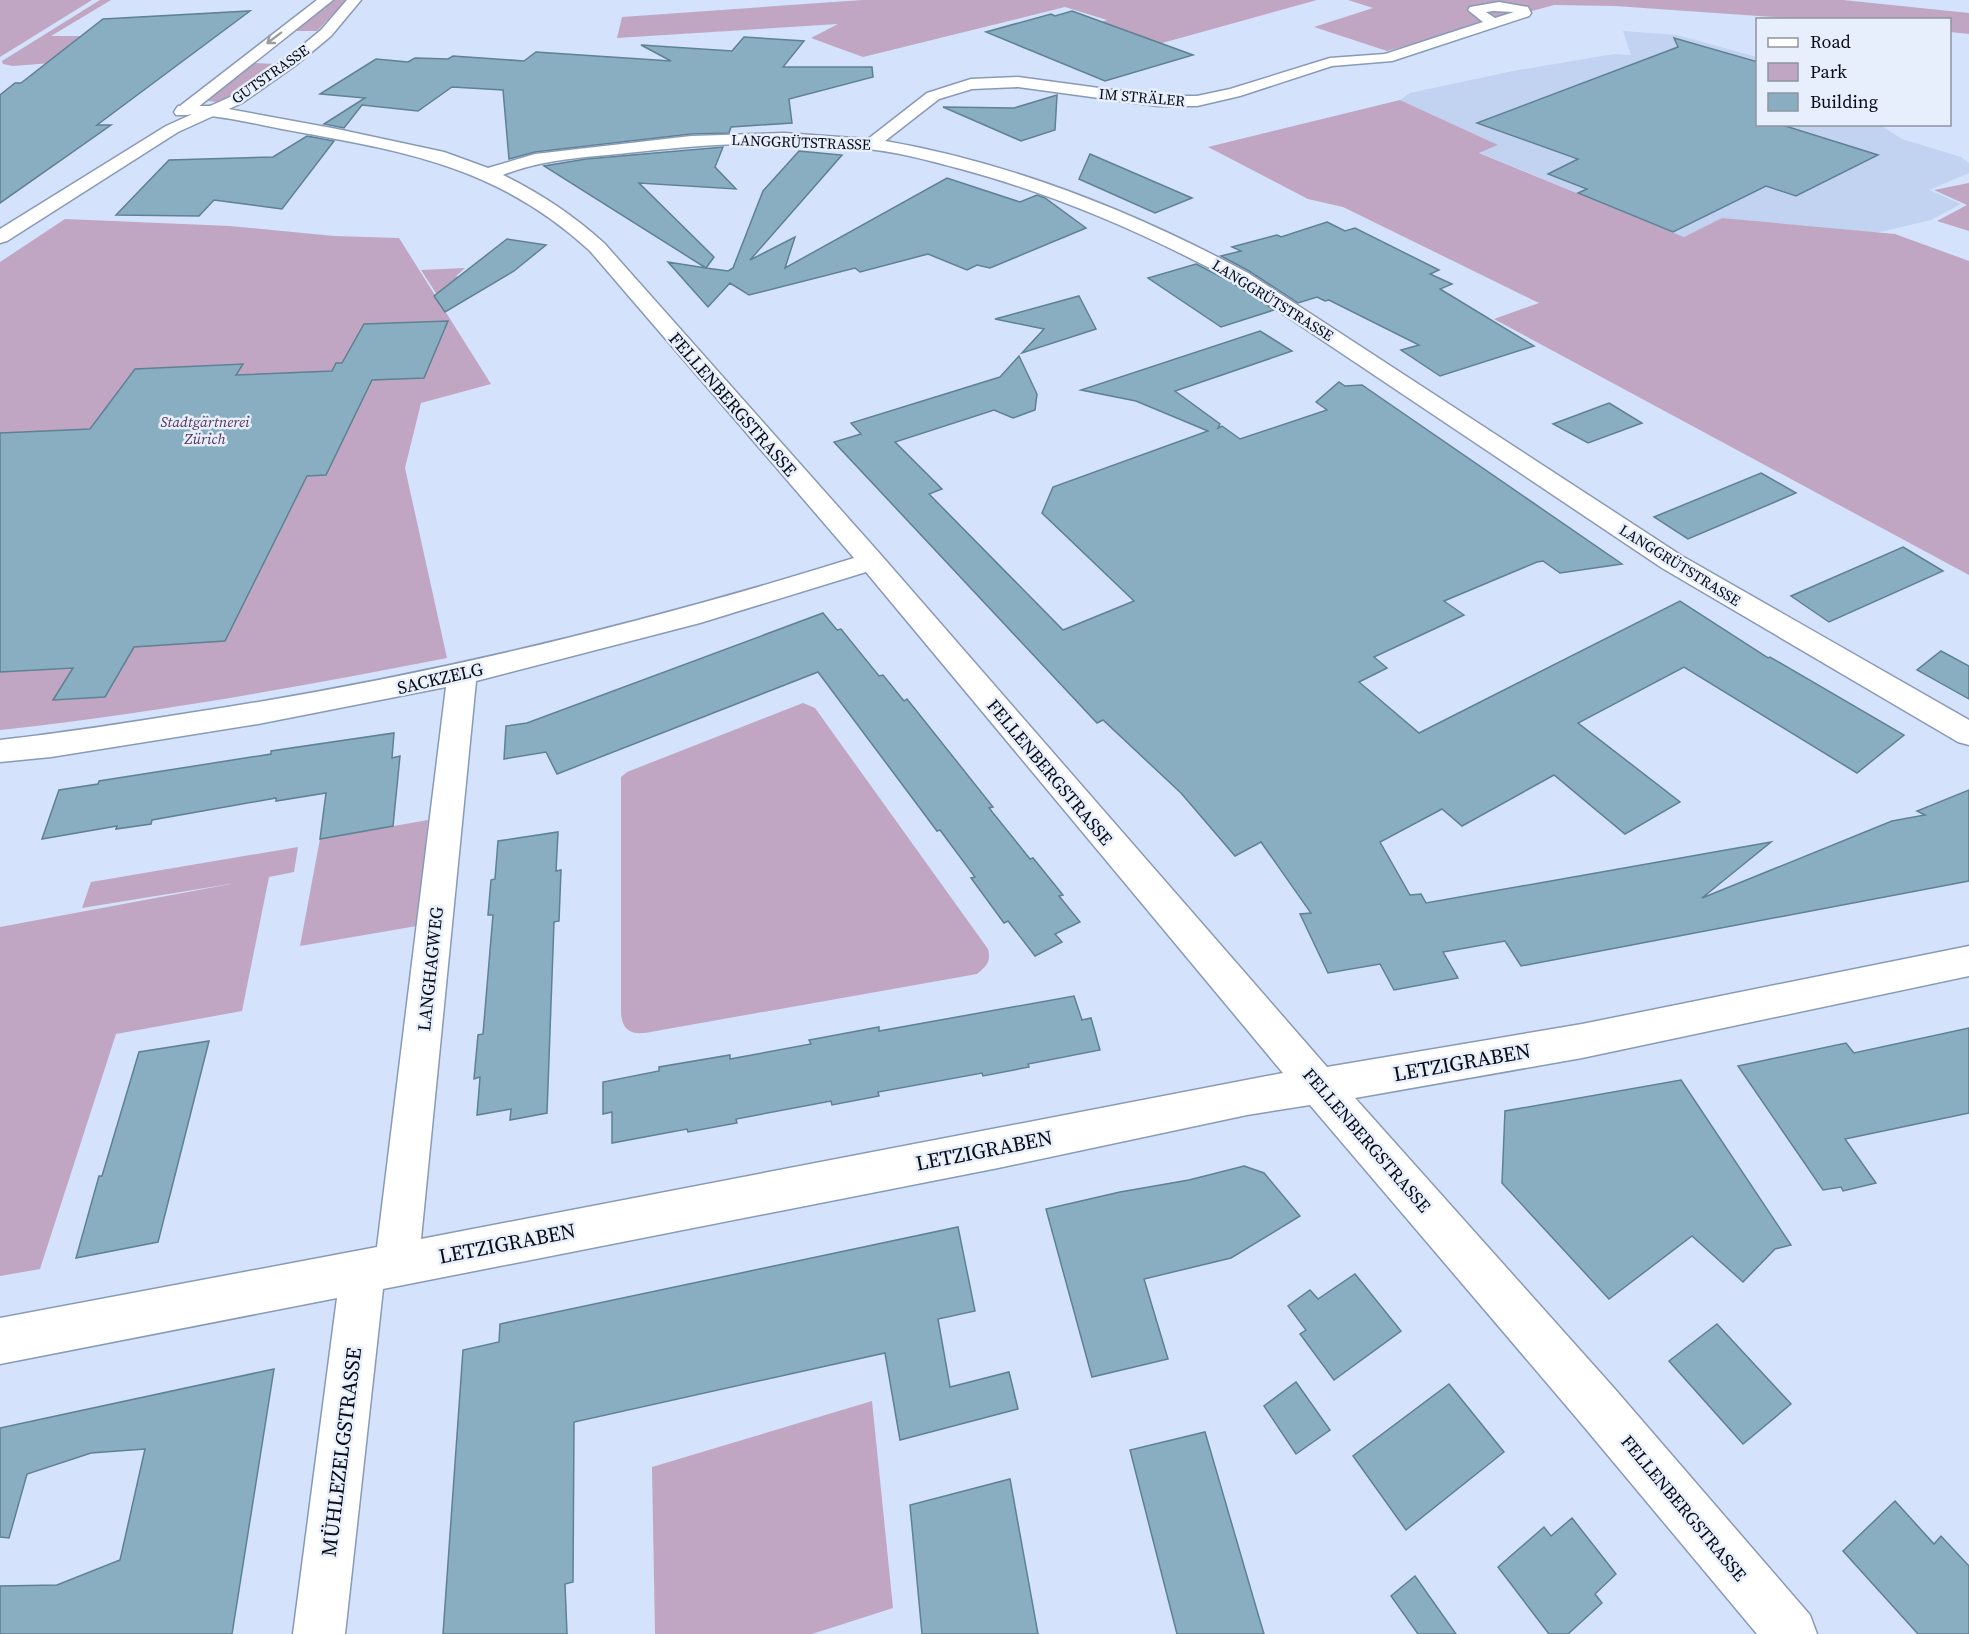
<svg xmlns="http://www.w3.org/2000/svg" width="1969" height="1634" font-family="'Source Serif 4',serif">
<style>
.built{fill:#c2d3f1}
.green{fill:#c1a6c3}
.building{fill:#8aaec1;stroke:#5e8193;stroke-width:1.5}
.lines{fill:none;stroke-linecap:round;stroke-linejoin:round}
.minor-casing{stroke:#899ab7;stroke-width:3}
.major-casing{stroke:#899ab7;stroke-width:3}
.minor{fill:#fff;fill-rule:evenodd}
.major{fill:#fff;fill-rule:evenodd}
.oneway{stroke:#9b9da1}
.labels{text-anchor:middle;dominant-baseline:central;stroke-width:5;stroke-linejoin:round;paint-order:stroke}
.far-street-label{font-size:15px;fill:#060b15;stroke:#e8effc}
.far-park-label{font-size:15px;font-style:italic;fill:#57325b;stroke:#e8effc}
.street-label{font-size:18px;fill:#060b15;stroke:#e8effc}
.near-street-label{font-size:21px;fill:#060b15;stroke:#e8effc}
</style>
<rect width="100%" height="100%" fill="#d4e2fc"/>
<polygon class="built" points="1623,31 1677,35 1757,57 1758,124 1880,125 1902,139 1961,157 1969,163 1969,173 1929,190 1961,204 1931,220 1876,233 1722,218 1684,237 1478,152 1497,145 1400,100 1410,93 1513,71 1614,54 1631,55"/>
<g class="green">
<polygon points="0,0 92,0 0,57"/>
<polygon points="100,0 111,0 51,36 87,36 64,62 13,66 3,64 2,61"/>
<polygon points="334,0 347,0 317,31 292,31"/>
<polygon points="862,0 1317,0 1130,52 1071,31 1107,20 1065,7 863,57 811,38 838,24 617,38 622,17"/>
<polygon points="1348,0 1843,0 1969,13 1969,34 1950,32 1950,20 1816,20 1615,6 1554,5 1387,51 1314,27 1373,8"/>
<polygon points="251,63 277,64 225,99 216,102 208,101 210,96"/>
<polygon points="1400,100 1498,145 1479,153 1684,237 1722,218 1895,234 1969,261 1969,575 1494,319 1539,303 1343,207 1308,199 1208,147"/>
<polygon points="1969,183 1969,231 1937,221 1967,205 1934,190"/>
<path d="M65 219 230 226 334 236 399 238 491 384 421 403 405 468 447 658C299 687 150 714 0 730V262Z"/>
<polygon points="465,268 456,276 476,280 443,304 421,270"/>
<path d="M803 703 815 708 988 949C991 962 987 966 977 974L667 1029C647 1032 624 1042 621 1014V777L627 772Z"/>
<polygon points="428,820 417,926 300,946 320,839"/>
<polygon points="298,847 294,872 269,877 242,1011 116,1034 40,1269 0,1276 0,927 236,883 82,908 91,882"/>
<polygon points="872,1401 893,1608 812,1634 655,1634 652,1467"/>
</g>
<g class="building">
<polygon points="250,11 97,125 111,125 0,203 0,95 15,83 21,83 103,19"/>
<polygon points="1072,11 1193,55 1105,81 986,32 1051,14 1055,16"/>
<polygon points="744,37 804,41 783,67 872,67 873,77 789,99 792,123 731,127 729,133 691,134 535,152 509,159 503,90 452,87 418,111 362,105 344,128 324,124 365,98 320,94 376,59 408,62 415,58 448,59 453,56 524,61 536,52 671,61 641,45 732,51"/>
<polygon points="1674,38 1758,62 1758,124 1779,124 1878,155 1796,196 1766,186 1673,232 1578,193 1587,189 1548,174 1578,159 1477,123 1678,47"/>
<polygon points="1057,95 1055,130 1021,141 943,107 1014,108"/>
<polygon points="307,136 334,141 282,209 214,200 199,216 116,215 169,160 273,157"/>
<polygon points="723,147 715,167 736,189 639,183 714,257 706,268 728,271 733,268 763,191 799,151 842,155 750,260 795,237 785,268 947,178 1020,202 1037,195 1045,198 1086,228 990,268 977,265 967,270 928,254 860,272 855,268 749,295 730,283 708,307 668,262 706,268 544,166 586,159"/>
<polygon points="1090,154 1192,198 1155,213 1079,179"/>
<polygon points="1327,222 1345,231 1355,228 1439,270 1430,274 1452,284 1440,289 1534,346 1440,376 1401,350 1419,345 1329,300 1325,301 1317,297 1298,303 1249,271 1221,256 1241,251 1232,247 1277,235 1281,237"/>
<polygon points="507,239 546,245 514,271 445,312 434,296"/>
<polygon points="1196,264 1233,283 1274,310 1221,327 1148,278"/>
<polygon points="1079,296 1096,329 1022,353 1044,329 995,319"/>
<polygon points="448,321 424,378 372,380 326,475 307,476 225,641 134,647 105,697 53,700 73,668 0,672 0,433 90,429 135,369 243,364 236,375 332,371 336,363 342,363 364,324"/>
<polygon points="1260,331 1292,351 1175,391 1220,424 1218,428 1222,426 1240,439 1327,410 1316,402 1339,382 1345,386 1362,385 1622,564 1560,573 1543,561 1537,562 1444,601 1464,615 1374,657 1387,668 1359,682 1419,733 1680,601 1768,658 1770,657 1904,735 1857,773 1684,667 1578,723 1680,802 1625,834 1554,775 1462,826 1442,809 1380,842 1410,895 1421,894 1426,903 1771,842 1702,898 1892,821 1925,815 1917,811 1969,790 1969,881 1521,966 1505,941 1443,952 1458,978 1394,990 1380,964 1328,973 1300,914 1311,913 1261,842 1235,856 1181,793 1103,720 1097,723 834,442 861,434 851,423 1000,377 1019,356 1037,394 1035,410 1013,418 994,410 895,442 942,489 929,494 1063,630 1134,601 1042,513 1053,487 1208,431 1136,401 1081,390"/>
<polygon points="1609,403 1642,423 1588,443 1553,424"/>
<polygon points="1761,473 1796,493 1688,539 1654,517"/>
<polygon points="1903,547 1943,571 1829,622 1791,596"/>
<polygon points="823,613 837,630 841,629 879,676 883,675 904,701 907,699 993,807 989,808 1014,839 1030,859 1033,858 1063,895 1059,896 1080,922 1055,934 1062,942 1035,956 1008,921 1004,923 971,878 975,877 940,830 937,831 818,672 557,774 546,752 504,759 506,726 527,723"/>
<polygon points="1941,651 1969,666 1969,699 1917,670"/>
<polygon points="394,733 392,758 400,756 393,826 320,839 326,793 276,801 276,798 152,820 151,824 116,829 117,826 42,839 59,790 98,784 99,781 271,754 271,751"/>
<polygon points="558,832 556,871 561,870 559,921 554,922 547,1113 510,1120 511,1109 477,1115 480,1077 474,1079 478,1035 483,1034 493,915 488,915 491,880 495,879 498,841"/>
<polygon points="1074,996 1082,1020 1091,1018 1100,1050 1028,1064 1029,1067 983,1076 982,1073 878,1092 879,1096 832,1105 831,1101 736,1119 737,1123 688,1132 687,1129 612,1143 612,1112 603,1114 603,1082 659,1071 659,1067 730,1055 730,1059 811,1044 809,1040 879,1027 879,1031"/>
<polygon points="1969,1028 1969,1113 1845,1139 1876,1183 1843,1191 1841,1187 1823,1190 1738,1066 1846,1043 1854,1053"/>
<polygon points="209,1041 158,1242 76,1258 99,1176 102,1176 139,1052"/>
<polygon points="1681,1080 1791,1245 1775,1249 1743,1282 1692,1236 1609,1299 1502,1183 1505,1111"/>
<polygon points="1244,1166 1264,1173 1300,1216 1231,1258 1144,1279 1168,1359 1092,1377 1046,1209 1120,1192 1189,1180"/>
<polygon points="958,1227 975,1311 938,1319 950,1387 1009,1372 1018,1409 900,1440 885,1353 574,1422 573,1582 565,1584 567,1634 443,1634 463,1350 499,1342 500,1324"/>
<polygon points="1355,1274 1401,1331 1334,1380 1300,1334 1306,1330 1288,1306 1310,1290 1318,1299"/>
<polygon points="1717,1324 1791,1404 1743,1444 1669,1361"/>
<polygon points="274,1369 232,1634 0,1634 0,1586 57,1585 120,1560 145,1449 91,1453 27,1474 9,1538 0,1537 0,1428"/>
<polygon points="1296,1382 1330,1430 1296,1454 1264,1406"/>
<polygon points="1449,1384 1504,1452 1406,1530 1353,1456"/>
<polygon points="1205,1432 1258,1614 1264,1634 1177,1634 1130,1450"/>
<polygon points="1010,1479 1038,1634 922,1634 910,1505"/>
<polygon points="1895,1501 1934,1544 1941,1536 1969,1566 1969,1634 1918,1634 1843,1551"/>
<polygon points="1572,1518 1616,1574 1595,1594 1602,1603 1568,1634 1549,1634 1498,1567 1544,1527 1551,1536"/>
<polygon points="1415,1576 1456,1634 1418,1634 1391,1596"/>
</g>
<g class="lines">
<defs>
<path id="minor" d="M1499 2 1528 7 1531 13 1529 16 1392 61 1332 66 1240 96 1197 106H1158L1018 87 972 89 939 99 885 141C1012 163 1135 212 1248 273L1682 556 1969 720V745L1958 742 1662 568 1234 281C1147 234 1057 195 961 169 927 160 894 151 859 148 785 139 711 144 637 152 592 157 545 158 503 175 540 193 573 215 604 243L881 555 1327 1067 1582 1024 1969 946V976L1582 1058 1355 1098 1614 1388 1810 1615 1817 1634H1757L1580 1422 1310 1105 1247 1115 998 1168 383 1289 345 1634H293L337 1298 0 1364V1318L377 1247 446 687 258 724 51 757 0 762V740C63 733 126 723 189 713 415 679 636 626 854 558L590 251C497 165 402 151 282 129 256 124 228 117 201 115 193 114 182 116 176 109L178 106H212L337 129 444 152 488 168 535 154 691 136 784 133 868 139 927 93 971 79 1018 77 1158 96H1197L1230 89 1330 58 1385 54 1483 22 1468 10 1470 7ZM1493 11 1514 12 1495 18 1486 12ZM866 572 1283 1073 421 1239 476 681 700 623Z"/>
<g id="major">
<polygon points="317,0 333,0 188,115 176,115 174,112 176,109"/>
<polygon points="347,0 361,0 331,36 296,65 242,103 178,132 7,241 0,243 0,229 166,126 230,97 286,59 321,30"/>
</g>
</defs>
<use href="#minor" class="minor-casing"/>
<use href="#major" class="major-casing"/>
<use href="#minor" class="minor"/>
<use href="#major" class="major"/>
</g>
<defs><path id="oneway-shaft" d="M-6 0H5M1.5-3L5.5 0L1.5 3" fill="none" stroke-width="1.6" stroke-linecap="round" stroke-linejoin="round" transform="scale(1.5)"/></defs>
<use class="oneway" href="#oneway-shaft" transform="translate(274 38) rotate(143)"/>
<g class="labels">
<g class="far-street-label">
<text transform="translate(270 74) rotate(-35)">GUTSTRASSE</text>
<text transform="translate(1142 97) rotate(5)">IM STRÄLER</text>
<text transform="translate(801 142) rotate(2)">LANGGRÜTSTRASSE</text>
<text transform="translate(1273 300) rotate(32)">LANGGRÜTSTRASSE</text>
<text transform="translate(1680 565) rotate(32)">LANGGRÜTSTRASSE</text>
</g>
<g class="far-park-label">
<text x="205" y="421">Stadtgärtnerei<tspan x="205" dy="17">Zürich</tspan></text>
</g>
<g class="street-label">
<text transform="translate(733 404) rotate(49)">FELLENBERGSTRASSE</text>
<text transform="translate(440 678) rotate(-13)">SACKZELG</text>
<text transform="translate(1050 772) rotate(50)">FELLENBERGSTRASSE</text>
<text transform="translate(430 969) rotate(-84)">LANGHAGWEG</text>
<text transform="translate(1367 1140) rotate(49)">FELLENBERGSTRASSE</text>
<text transform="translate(1684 1508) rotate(50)">FELLENBERGSTRASSE</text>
</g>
<g class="near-street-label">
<text transform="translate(1462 1062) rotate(-10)">LETZIGRABEN</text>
<text transform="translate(984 1150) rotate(-11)">LETZIGRABEN</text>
<text transform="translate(507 1243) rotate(-11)">LETZIGRABEN</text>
<text transform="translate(341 1452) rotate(-83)">MÜHLEZELGSTRASSE</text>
</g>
</g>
<rect x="1756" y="18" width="195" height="108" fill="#e8effc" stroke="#8e94a0" stroke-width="1.5"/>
<rect x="1768" y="38" width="30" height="9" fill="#ffffff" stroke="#8e94a0" stroke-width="1.5"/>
<text x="1810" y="48" font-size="18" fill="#060b15">Road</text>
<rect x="1768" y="63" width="30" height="18" fill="#c1a6c3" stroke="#8e94a0" stroke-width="1.5"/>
<text x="1810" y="78" font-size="18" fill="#060b15">Park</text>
<rect x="1768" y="93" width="30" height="18" fill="#8aaec1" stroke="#8e94a0" stroke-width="1.5"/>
<text x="1810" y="108" font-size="18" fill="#060b15">Building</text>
</svg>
